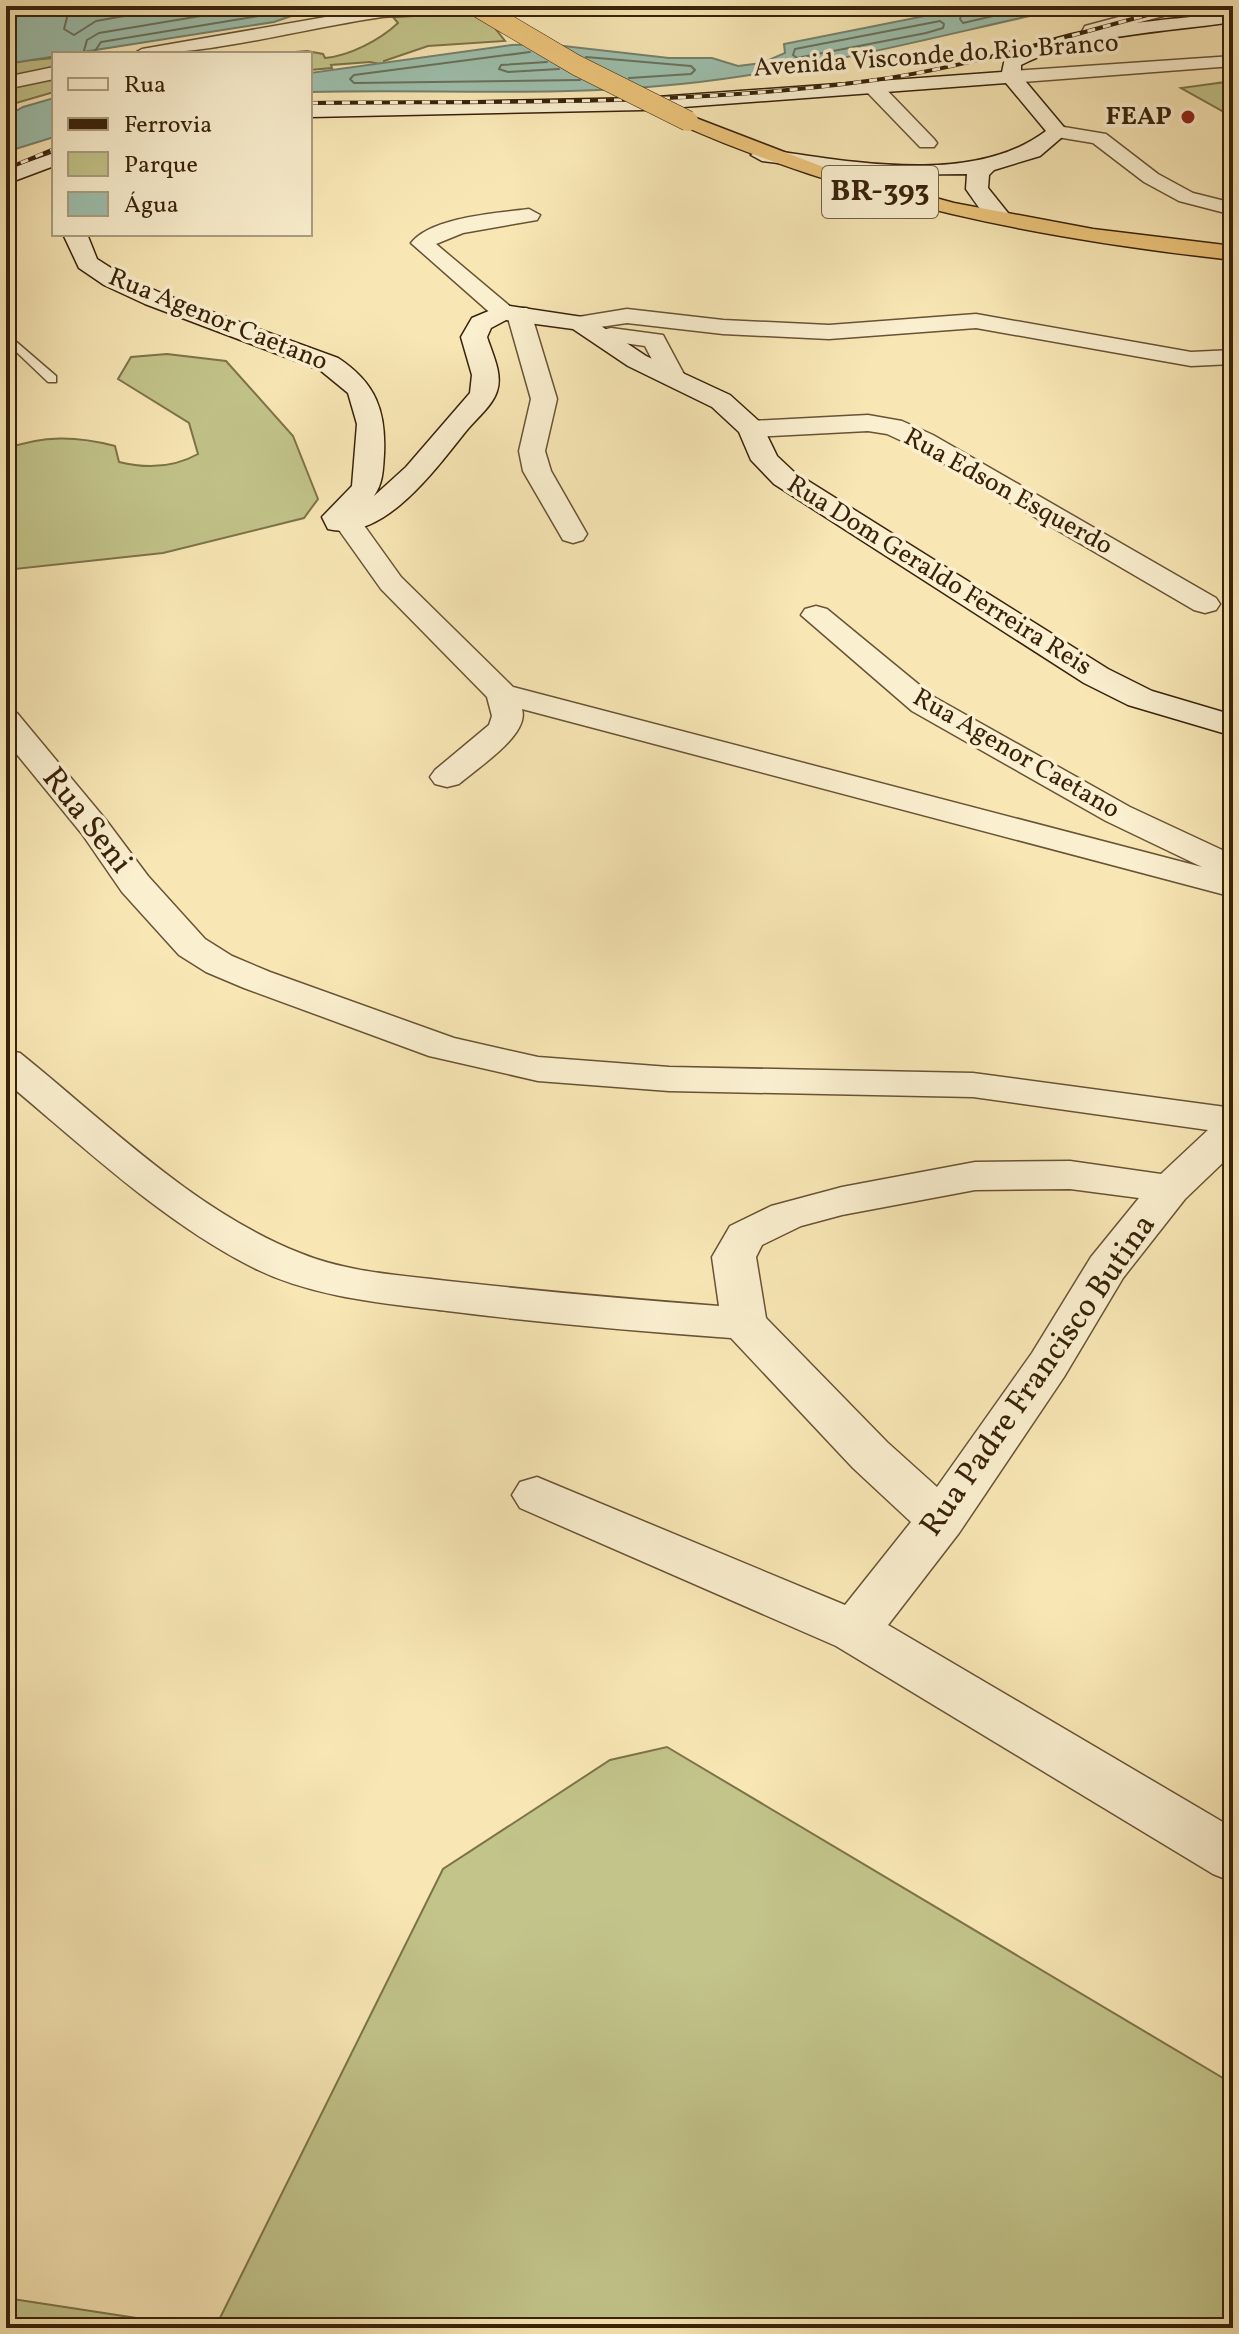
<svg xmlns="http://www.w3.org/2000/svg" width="1239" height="2334" font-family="Vollkorn,serif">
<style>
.green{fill:#c2c48a;stroke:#7d734a;stroke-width:2}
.water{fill:#9dc0ae;stroke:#75816c;stroke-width:2}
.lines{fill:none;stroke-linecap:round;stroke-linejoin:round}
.shore{stroke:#6a715c;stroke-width:2}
.lane-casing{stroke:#685335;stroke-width:3}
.street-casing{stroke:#685335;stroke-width:3}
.secondary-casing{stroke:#38220a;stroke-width:3}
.highway-casing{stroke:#38220a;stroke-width:3}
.lane{fill:#faefcf;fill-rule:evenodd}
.street{fill:#faefcf;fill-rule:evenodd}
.secondary{fill:#faefcf;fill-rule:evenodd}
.highway{fill:#ecc47a;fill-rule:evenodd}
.rail-casing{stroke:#38220a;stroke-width:4}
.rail{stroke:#faefcf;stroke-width:3;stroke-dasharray:8;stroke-linecap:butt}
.highway-bridge-casing{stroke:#38220a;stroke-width:21;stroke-linecap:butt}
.highway-bridge{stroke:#ecc47a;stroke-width:20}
.poi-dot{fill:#8f2418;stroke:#faefcf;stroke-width:3}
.labels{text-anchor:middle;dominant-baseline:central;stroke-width:7;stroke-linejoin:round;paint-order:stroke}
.far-street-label{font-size:26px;fill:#38220a;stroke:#faefcf}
.far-poi-label{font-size:26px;font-weight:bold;fill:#38220a;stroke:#faefcf;text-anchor:end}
.shield{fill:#faefcf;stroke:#726045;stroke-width:2}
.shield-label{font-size:30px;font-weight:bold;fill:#38220a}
.street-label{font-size:32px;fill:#38220a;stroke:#faefcf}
</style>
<rect width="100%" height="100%" fill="#f8e7b5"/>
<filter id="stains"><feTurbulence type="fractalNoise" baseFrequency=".0025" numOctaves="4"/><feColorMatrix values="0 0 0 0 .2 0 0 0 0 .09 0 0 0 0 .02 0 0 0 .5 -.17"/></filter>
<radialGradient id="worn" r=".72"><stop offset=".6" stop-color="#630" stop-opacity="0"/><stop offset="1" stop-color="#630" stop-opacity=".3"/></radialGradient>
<g class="green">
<path d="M468 12 494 27 505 41 428 46 384 61 385 65 370 62 331 65 332 68 310 70V54H270L307 51 323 54 325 58C349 56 380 40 398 23L393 17Z"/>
<polygon points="54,58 54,92 6,106 6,62"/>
<polygon points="1233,81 1233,117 1181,88"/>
<path d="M167 354 226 361 293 436 318 499 304 518 163 553 6 570V449C43 435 77 436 115 446L119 462C147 469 173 468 198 454L189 423 118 379 131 357Z"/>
<polygon points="667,1747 1233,2084 1233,2328 215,2328 443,1869 610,1760"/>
<polygon points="6,2298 202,2328 6,2328"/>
</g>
<g class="water">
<polygon points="56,6 320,6 274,22 6,64 6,18"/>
<path d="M975 6H1075C944 34 815 70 681 84 559 97 433 89 310 92V73L512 45 546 44 669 58H712L738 66 762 63 785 53 784 44Z"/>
<polygon points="54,98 54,137 6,152 6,117 23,107"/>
</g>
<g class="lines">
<g class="shore">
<polyline points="70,6 64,29 74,35 96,21 180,6"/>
<polyline points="965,6 960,19 963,23 1036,6"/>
<polygon points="940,21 944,24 943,28 926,33 797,58 793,55 795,49"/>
<polyline points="530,52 354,75 350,79 354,83 580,80"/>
<polyline points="83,54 87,40 99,33 260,6"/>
<polyline points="93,54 101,42 271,14 292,6"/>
<polyline points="586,57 691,66 695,70 691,74 629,78"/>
<polyline points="547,62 501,65 499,69 508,72 559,69"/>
</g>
<defs>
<polygon id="lane" points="6,333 56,376 56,382 48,382 6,342"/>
<g id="street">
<path d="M448 6C435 18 400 15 382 17 299 29 217 54 133 54L142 49 383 7Z"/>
<polygon points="1160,6 1189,6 1186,10 1099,33 1093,44 1081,44 1078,40 1085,26"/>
<polygon points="1206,6 1233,6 1233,17"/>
<polygon points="1233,56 1233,66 1011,83 1002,77 1011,71"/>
<polygon points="54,67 54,79 6,89 6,77"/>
<polygon points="872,80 879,82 934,139 937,143 934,147 920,147 865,90 863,86"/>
<polygon points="1058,126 1106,134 1158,174 1193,193 1233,203 1233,215 1179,201 1144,182 1093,143 1051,136 1048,132"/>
<path d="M529 209 540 215 537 220 463 233 436 244 512 308H527L531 313 557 399 545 451 551 471 587 534 583 540 573 543 563 540 523 471 519 451 531 399 508 318 495 317 411 243C431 217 498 213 529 209Z"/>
<polygon points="627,309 723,320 829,325 976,314 1191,352 1233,350 1233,364 1191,366 976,328 829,339 723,334 627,323 580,330 572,328 568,323 572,318"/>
<polygon points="611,328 663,335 686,378 682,383 664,383 645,346 602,340 599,335 602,330"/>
<polygon points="868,415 902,421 933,435 1216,598 1220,604 1216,610 1205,613 1194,610 915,447 887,434 868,431 751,437 742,435 738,429 742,423 751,421"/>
<path d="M348 515 358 517 401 577 513 687 1202 867 1106 821 912 711 801 615 805 609 816 606 827 609 934 697 1130 807 1233 855V871L1225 873 1233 875V897L522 709C530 735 477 768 459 784L447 787 435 784 430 777 435 770 489 725 492 716 487 697 381 589 334 523 338 517Z"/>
<path d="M6 710 17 713 106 820 148 876 205 939 232 956 270 972 454 1038 538 1057 669 1067 973 1073 1233 1108V1153L1185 1199 1123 1278 1064 1377 959 1533 888 1625 1233 1828V1882L1213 1874 836 1646 520 1508 512 1495 520 1482 537 1477 845 1605 911 1522 853 1468 731 1338C637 1331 542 1323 447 1311 380 1303 309 1297 248 1265 158 1218 83 1146 6 1082V1050L20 1053C107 1123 194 1211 300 1253 346 1272 398 1275 448 1281 538 1291 628 1299 719 1306L712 1257 730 1226 771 1206 842 1187 975 1162 1070 1161 1161 1174 1208 1130 973 1097 669 1091 538 1081 429 1056 244 988 206 972 179 955 122 892 82 834 6 741ZM1070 1189 1139 1198 1091 1257 1032 1353 937 1487 887 1442 766 1318 756 1257 762 1245 801 1226 842 1215 975 1190Z"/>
</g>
<g id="secondary">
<path d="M1233 12V22C1167 32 1081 34 1021 65V76L1068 132 1040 156 994 170 989 175 988 188 1012 218 1009 223C989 228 977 204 966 189L967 174 874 175 762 161 751 155 762 149C848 161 972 187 1046 131L1006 83 643 110 310 117V105L643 98 1002 72 1005 58C1073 23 1159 22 1233 12Z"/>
<polygon points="54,153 54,166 6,184 6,170"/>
<path d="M63 234H87L97 259 122 275 163 294 338 358C376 383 386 411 384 454 383 470 383 483 374 496L406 467 470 393 472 375 461 337 472 318 503 305 589 318 646 356 730 395 761 423 777 456 794 472 1108 669 1152 691 1233 715V736L1128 705 1084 683 774 484 751 460 739 432 712 407 628 366 573 329 506 320 491 328 487 337C492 353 503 374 497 391 493 405 477 418 467 430 436 468 384 543 328 529L322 517 352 486 357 424 348 393 320 370 145 304 104 285 79 268Z"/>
</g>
<path id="highway" d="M688 115 826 168 954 203 1093 229 1233 246V260C1037 238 862 204 681 125L678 121 681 117Z"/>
</defs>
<use href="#lane" class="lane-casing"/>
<use href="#street" class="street-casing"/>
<use href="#secondary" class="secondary-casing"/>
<use href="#highway" class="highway-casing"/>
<use href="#lane" class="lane"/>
<use href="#street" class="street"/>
<use href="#secondary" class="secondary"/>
<use href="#highway" class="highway"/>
<defs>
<g id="rail">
<path d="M310 103C498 101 688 106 875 80 976 66 1082 31 1182 6"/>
<polyline points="6,169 54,149"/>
</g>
</defs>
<use href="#rail" class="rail-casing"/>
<use href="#rail" class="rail"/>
<defs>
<polyline id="highway-bridge" points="476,6 576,65 688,121"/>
</defs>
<use href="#highway-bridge" class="highway-bridge-casing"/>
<use href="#highway-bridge" class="highway-bridge"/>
</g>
<circle class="poi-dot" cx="1188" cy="117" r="8"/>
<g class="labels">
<g class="far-street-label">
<text transform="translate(936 56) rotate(-4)">Avenida Visconde do Rio Branco</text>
<text transform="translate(218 320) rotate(22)">Rua Agenor Caetano</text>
<text transform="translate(1008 492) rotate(29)">Rua Edson Esquerdo</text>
<text transform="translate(939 576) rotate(32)">Rua Dom Geraldo Ferreira Reis</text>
<text transform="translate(1016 754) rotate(30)">Rua Agenor Caetano</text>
</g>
<g class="far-poi-label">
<text x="1172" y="117">FEAP</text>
</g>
<rect class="shield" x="822" y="166" width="116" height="52" rx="6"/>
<g class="shield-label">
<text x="880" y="192">BR-393</text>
</g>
<g class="street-label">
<text transform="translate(86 821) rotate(52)">Rua Seni</text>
<text transform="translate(1039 1376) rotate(-55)">Rua Padre Francisco Butina</text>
</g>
</g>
<rect width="1239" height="2334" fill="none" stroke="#f8e7b5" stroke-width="32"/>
<rect x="8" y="8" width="1223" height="2318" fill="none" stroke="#38220a" stroke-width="4"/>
<rect x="16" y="16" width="1207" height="2302" fill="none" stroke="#38220a" stroke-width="2"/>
<rect x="52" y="52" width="260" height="184" fill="#faefcf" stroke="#ac9d80" stroke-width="2"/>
<rect x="68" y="78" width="40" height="12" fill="#faefcf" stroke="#ac9d80" stroke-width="2"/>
<text x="124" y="92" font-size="24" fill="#38220a">Rua</text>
<rect x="68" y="118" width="40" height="12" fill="#38220a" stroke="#ac9d80" stroke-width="2"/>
<text x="124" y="132" font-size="24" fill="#38220a">Ferrovia</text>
<rect x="68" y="152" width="40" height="24" fill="#c2c48a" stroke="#ac9d80" stroke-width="2"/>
<text x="124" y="172" font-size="24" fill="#38220a">Parque</text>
<rect x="68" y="192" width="40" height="24" fill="#9dc0ae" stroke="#ac9d80" stroke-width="2"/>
<text x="124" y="212" font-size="24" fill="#38220a">Água</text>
<rect width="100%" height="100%" filter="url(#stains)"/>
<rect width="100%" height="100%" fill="url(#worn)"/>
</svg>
